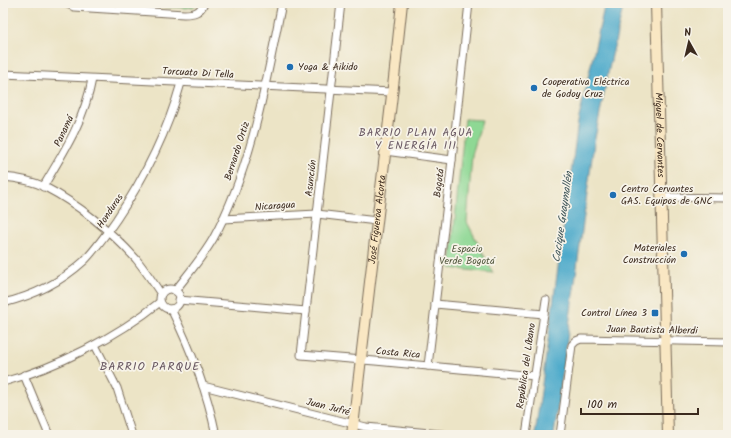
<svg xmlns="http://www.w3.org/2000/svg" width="731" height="438" font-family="Kalam,sans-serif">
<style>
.green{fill:#8ed894;stroke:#648159}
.water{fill:#4daacb;stroke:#446a74}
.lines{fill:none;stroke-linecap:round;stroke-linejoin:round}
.street-casing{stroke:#796b59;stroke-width:9}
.secondary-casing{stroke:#796b59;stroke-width:12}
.street{stroke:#fff;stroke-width:7}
.secondary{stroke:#f9e7c3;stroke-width:10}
.poi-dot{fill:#1f6fb2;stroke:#f7f3e8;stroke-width:1.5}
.labels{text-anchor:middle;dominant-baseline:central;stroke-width:3.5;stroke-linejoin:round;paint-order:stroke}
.poi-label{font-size:10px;fill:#3b2a1e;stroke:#f7f3e8;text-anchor:start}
.street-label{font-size:10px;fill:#3b2a1e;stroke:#f7f3e8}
.park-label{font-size:10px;fill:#50563c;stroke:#f7f3e8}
.neighbourhood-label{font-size:11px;letter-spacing:1px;fill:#695862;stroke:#f7f3e8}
.water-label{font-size:11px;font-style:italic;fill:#41575b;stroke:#f7f3e8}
.quarter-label{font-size:12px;letter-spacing:1px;fill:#695862;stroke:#f7f3e8}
</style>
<rect width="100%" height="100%" fill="#f7f3e8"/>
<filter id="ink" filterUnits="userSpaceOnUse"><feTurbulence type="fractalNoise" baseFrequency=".025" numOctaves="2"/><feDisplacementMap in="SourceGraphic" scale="8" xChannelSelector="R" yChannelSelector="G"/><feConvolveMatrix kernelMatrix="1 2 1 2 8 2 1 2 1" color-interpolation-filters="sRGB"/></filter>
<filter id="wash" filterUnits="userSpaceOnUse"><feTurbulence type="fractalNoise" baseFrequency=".012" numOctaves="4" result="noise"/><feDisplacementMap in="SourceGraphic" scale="16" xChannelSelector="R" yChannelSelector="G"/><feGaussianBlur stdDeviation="0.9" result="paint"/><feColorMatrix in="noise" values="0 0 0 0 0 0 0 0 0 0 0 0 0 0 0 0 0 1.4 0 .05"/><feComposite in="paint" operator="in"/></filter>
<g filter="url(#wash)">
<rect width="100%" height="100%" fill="#ece4c6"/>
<g class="green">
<polygon points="89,3 198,3 193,7 186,8"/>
<polygon points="465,119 482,120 472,155 467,222 493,273 450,268"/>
</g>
<polygon class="water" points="605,3 624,3 608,73 594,143 554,435 535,435 578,122"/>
</g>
<g filter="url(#ink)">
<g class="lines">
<defs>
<g id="street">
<path d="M65 3 74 7 184 14C193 14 200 13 204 3"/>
<polyline points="341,3 301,355 375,361 535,376"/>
<polyline points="3,74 392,92"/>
<polyline points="385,151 452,160"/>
<path d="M3 177C17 178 32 181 45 187 78 204 111 231 136 259 145 270 153 282 161 294"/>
<path d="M43 187C64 152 85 119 92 79"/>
<polyline points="661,197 728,198"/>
<polyline points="223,219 317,214 377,221"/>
<circle cx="170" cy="299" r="10"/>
<path d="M175 291C188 274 202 258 213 239 252 168 266 82 282 3"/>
<polyline points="179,300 306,311"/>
<path d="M3 303C33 296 61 282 84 261 96 249 106 234 116 220 145 177 167 133 181 83"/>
<polyline points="435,304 544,314"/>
<path d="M171 309C191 349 207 391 216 435"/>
<polyline points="95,345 117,388 132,435"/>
<polyline points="428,366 452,160 469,3"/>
<polyline points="24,375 49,435"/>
<path d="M3 382C56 368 118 336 160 302"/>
<polyline points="203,386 366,427 451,435"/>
<polyline points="526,435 546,300"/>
<polyline points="560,435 572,345 576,341 581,339 728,342"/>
</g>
<g id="secondary">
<path id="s1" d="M656 3 668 435"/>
<path id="s2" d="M352 435 394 78 402 3"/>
</g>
</defs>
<use href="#street" class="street-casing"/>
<use href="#secondary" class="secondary-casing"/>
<use href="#street" class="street"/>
<use href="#secondary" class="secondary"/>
</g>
</g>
<g class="poi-dot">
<circle cx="290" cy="67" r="4"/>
<circle cx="534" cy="88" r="4"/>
<circle cx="613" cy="195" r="4"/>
<circle cx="684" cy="254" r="4"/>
<rect x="651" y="309" width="8" height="8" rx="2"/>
</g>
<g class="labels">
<g class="poi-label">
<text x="298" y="67">Yoga &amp; Aikido</text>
<text x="542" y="82">Cooperativa Eléctrica<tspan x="542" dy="12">de Godoy Cruz</tspan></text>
<text x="621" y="189">Centro Cervantes<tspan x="621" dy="12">GAS. Equipos de GNC</tspan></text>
<text x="676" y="248" text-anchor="end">Materiales<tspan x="676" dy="12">Construcción</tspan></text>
<text x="647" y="313" text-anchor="end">Control Línea 3</text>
</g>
<g class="street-label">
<text transform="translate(198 73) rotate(3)">Torcuato Di Tella</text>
<text transform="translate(64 131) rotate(-65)">Panamá</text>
<text stroke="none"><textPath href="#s1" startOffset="132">Miguel de Cervantes</textPath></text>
<text transform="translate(237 151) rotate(-72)">Bernardo Ortiz</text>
<text transform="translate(311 178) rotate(-83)">Asunción</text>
<text transform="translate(439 183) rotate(-83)">Bogotá</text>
<text transform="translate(275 206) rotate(-4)">Nicaragua</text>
<text transform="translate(110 211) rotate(-56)">Honduras</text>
<text stroke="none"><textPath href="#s2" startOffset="217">José Figueroa Alcorta</textPath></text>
<text transform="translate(652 330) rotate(1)">Juan Bautista Alberdi</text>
<text transform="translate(398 353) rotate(5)">Costa Rica</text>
<text transform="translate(526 366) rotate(-82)">República del Líbano</text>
<text transform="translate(328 407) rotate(14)">Juan Jufré</text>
</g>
<g class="park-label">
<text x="467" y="249">Espacio<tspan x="467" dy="12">Verde Bogotá</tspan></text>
</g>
<g class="neighbourhood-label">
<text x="416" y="133">BARRIO PLAN AGUA<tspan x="416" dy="13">Y ENERGÍA III</tspan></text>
</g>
<g class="water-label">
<text transform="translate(563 217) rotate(-82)">Cacique Guaymallén</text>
</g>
<g class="quarter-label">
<text x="150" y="366">BARRIO PARQUE</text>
</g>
</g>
<rect width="731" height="438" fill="none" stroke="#f7f3e8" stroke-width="16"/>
<g transform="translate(689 42) rotate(352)" stroke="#f7f3e8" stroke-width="3" paint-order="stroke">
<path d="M0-3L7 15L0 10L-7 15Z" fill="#3b2a1e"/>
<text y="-6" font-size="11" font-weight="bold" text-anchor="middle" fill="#3b2a1e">N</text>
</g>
<path d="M581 408v6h117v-6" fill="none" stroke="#3b2a1e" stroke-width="2"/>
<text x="587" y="408" font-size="12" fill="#3b2a1e" stroke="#f7f3e8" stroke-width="3" paint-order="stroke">100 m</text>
</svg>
